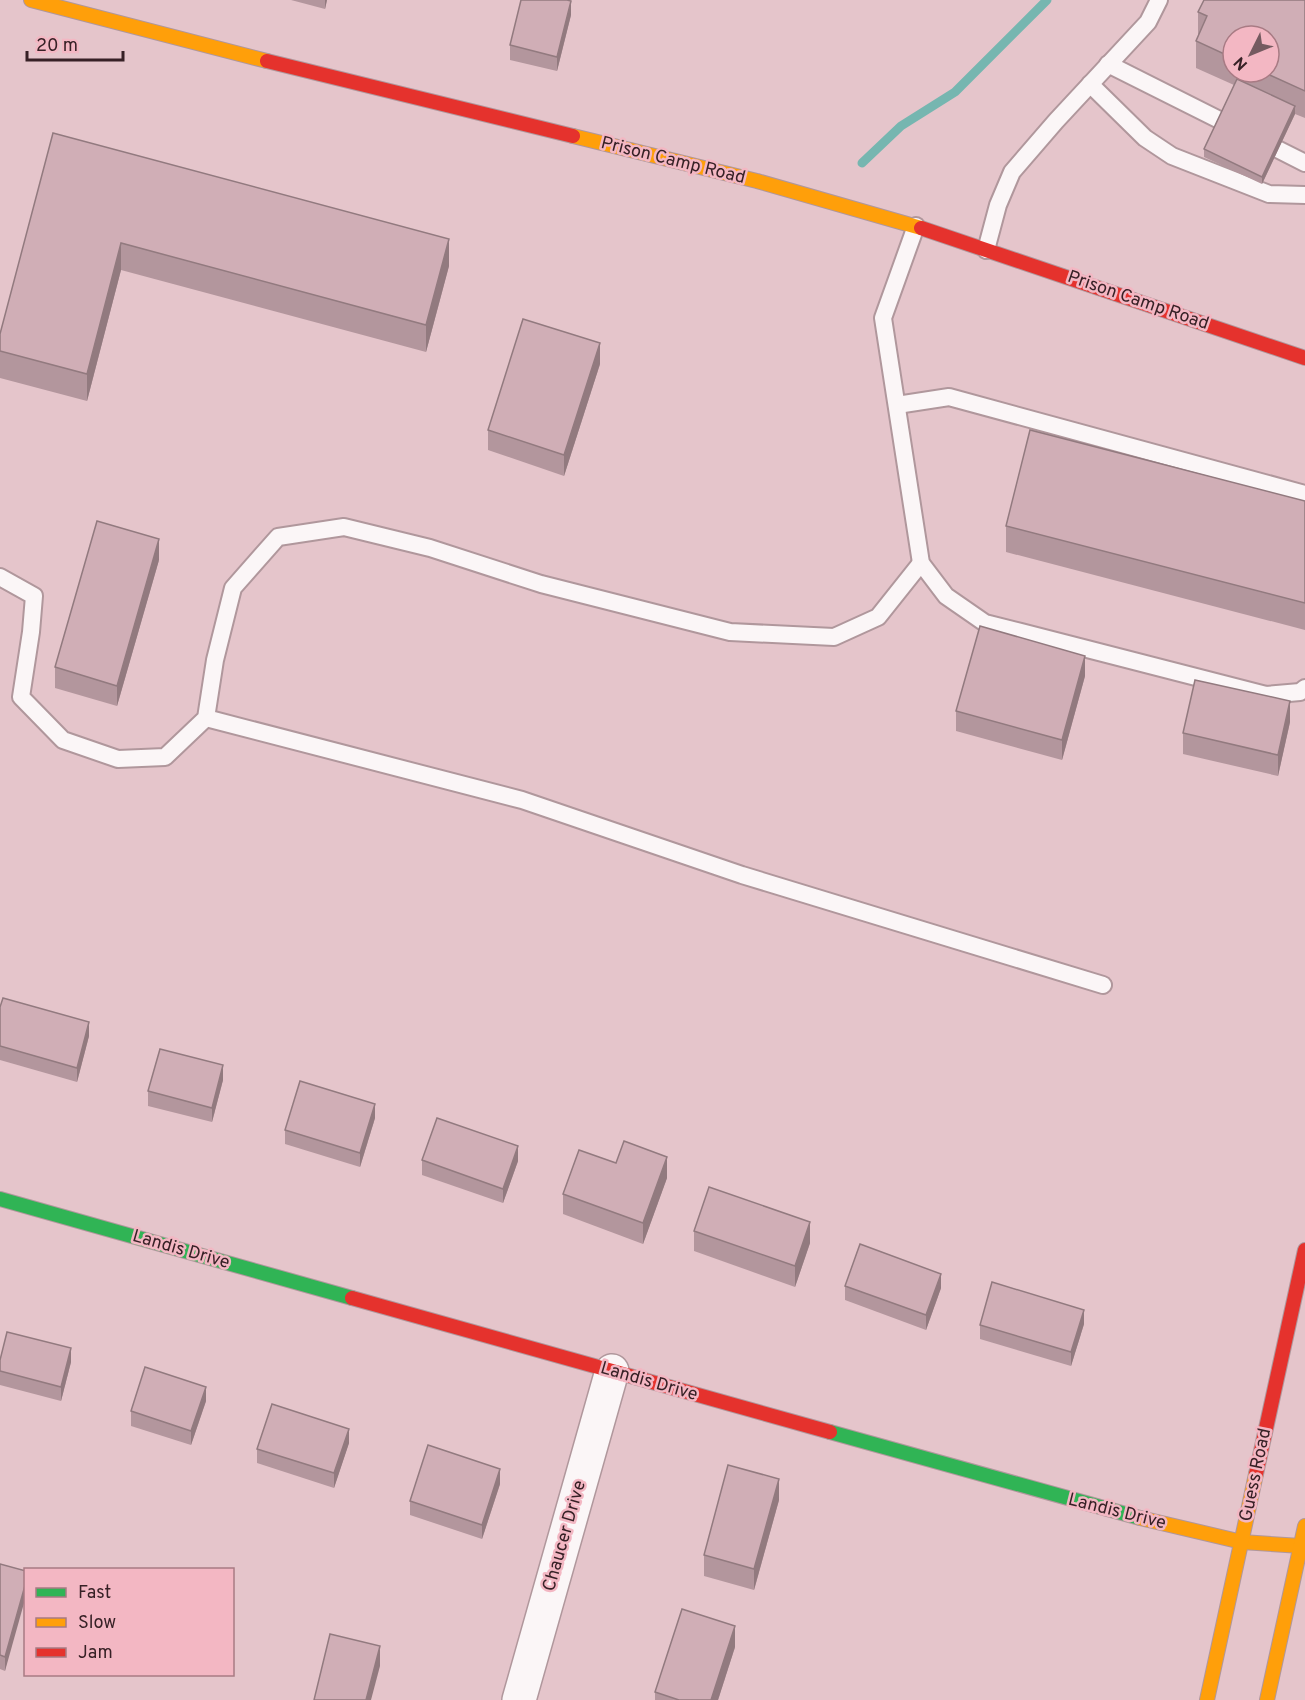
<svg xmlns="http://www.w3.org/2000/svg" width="1305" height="1700" font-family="Overpass,sans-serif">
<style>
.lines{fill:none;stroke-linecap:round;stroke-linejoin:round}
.stream{stroke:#76b6b0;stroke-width:9}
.lane-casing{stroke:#b0979c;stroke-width:20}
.street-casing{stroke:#b0979c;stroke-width:36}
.fast-casing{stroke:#b0979c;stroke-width:16}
.slow-casing{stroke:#b0979c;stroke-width:16}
.jam-casing{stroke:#b0979c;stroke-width:16}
.lane{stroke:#fbf6f7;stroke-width:16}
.street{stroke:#fbf6f7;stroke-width:33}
.fast{stroke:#30b455;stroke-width:14}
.slow{stroke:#ff9f0a;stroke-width:14}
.jam{stroke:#e5322d;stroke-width:14}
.wall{fill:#b3969d;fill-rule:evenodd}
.shaded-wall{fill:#927a7f}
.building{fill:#d0aeb6;stroke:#927a7f;stroke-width:1.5}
.labels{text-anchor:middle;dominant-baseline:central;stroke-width:5;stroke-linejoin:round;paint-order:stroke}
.street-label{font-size:18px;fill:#372126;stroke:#f3b7c3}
</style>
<rect width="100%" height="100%" fill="#e5c5cb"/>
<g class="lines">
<polyline class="stream" points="862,163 901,126 955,92 1047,0"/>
<defs>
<g id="lane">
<polyline points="1108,64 1305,163"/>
<polyline points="1090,84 1145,138 1172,156 1269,194 1305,195"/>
<polyline points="916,226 883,318 921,563 946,596 985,623 1021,632 1266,695 1300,692 1305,688"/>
<polyline points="986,250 998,205 1012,172 1056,121 1148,22 1159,0"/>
<polyline points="897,405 949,397 1305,494"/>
<polyline points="0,577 34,596 31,632 21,697 63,740 118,759 165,757 206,718 215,660 233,588 278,537 344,527 430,548 541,584 730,632 834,637 878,617 921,563"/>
<polyline points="206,718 522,800 742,875 1103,985"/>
</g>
<polyline id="street" points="519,1700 612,1371"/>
<g id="fast">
<polyline points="0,1199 352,1298"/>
<polyline points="830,1432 1140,1518"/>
</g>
<g id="slow">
<polyline points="31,0 267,61"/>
<polyline points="573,136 757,181 921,228"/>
<polyline points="1140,1518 1242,1542 1301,1546"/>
<polyline points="1207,1700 1256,1474"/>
<polyline points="1267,1700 1305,1526"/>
</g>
<g id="jam">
<polyline points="267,61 573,136"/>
<polyline points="921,228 1305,358"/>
<polyline points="352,1298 830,1432"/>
<polyline points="1256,1474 1305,1250"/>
</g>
</defs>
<use href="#lane" class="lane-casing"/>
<use href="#street" class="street-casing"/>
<use href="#fast" class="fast-casing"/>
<use href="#slow" class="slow-casing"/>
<use href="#jam" class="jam-casing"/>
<use href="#lane" class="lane"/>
<use href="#street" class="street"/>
<use href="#fast" class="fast"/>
<use href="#slow" class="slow"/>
<use href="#jam" class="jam"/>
</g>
<g class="wall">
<polygon points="291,0 327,0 325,9"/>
<path d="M1305 0V118L1295 114 1262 184 1204 157V149L1234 85 1196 68V41L1198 36V12ZM1233 36 1269 72H1233Z"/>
<polygon points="571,15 557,71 510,60 510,45"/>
<polygon points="53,133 449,266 426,352 121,270 87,401 0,378 0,334"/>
<polygon points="600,364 564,476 488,450 488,430"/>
<polygon points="1305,501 1305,630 1006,552 1006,526"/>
<polygon points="159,560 117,706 55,688 55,667"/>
<polygon points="1085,676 1062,760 956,731 956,711"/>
<polygon points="1290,722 1278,776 1183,754 1183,733"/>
<polygon points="0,1007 89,1036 77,1082 0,1060"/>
<polygon points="223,1080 212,1122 148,1106 148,1091"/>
<polygon points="375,1118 360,1167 285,1144 285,1130"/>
<polygon points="422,1160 518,1161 503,1203 422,1175"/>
<polygon points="616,1163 667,1178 643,1244 563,1214 563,1194"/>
<polygon points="694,1231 810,1243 795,1287 694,1251"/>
<polygon points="845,1286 941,1288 926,1330 845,1300"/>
<polygon points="1084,1324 1071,1366 980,1339 980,1325"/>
<polygon points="0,1360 71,1362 61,1401 0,1385"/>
<polygon points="206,1401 191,1445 131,1426 131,1411"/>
<polygon points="349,1443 334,1488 257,1463 257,1449"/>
<polygon points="500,1484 482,1539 410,1515 410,1501"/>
<polygon points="779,1500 754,1590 704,1576 704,1555"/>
<polygon points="0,1564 26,1571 5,1671 0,1669"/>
<polygon points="735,1647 718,1700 655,1700 655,1692"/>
</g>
<g class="shaded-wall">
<polygon points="325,0 327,0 325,9"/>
<polygon points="571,1 571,15 557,71 557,57"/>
<polygon points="1295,106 1295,114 1262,184 1262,177"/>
<polygon points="449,239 449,266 426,352 426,325"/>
<polygon points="121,243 121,270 87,401 87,374"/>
<polygon points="600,343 600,364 564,476 564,455"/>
<polygon points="159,539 159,560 117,706 117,686"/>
<polygon points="1085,656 1085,676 1062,760 1062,740"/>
<polygon points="1290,701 1290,722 1278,776 1278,755"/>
<polygon points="89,1022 89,1036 77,1082 77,1068"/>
<polygon points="223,1065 223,1080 212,1122 212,1108"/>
<polygon points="375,1104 375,1118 360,1167 360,1153"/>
<polygon points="518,1146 518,1161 503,1203 503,1189"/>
<polygon points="667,1157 667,1178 643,1244 643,1223"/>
<polygon points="810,1222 810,1243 795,1287 795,1266"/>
<polygon points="941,1274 941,1288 926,1330 926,1315"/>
<polygon points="1084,1310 1084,1324 1071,1366 1071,1352"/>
<polygon points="71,1348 71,1362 61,1401 61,1387"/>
<polygon points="206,1387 206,1401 191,1445 191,1431"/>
<polygon points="349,1429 349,1443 334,1488 334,1473"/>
<polygon points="500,1469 500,1484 482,1539 482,1525"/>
<polygon points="779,1479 779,1500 754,1590 754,1569"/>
<polygon points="26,1582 26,1596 5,1671 5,1657"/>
<polygon points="735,1626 735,1647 718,1700 711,1700"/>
<polygon points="380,1646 380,1666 371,1700 366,1700"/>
</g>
<g class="building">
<polygon points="521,0 567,0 571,1 557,57 510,45"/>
<polygon points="1204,0 1305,0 1305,91 1263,72 1269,72 1269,36 1233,36 1233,58 1196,41 1207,16 1198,12"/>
<polygon points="1237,79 1295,106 1262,177 1204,149"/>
<polygon points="53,133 449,239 426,325 121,243 87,374 0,351 0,334"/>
<polygon points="523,319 600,343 564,455 488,430"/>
<polygon points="1030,430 1305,501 1305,603 1006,526"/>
<polygon points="97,521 159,539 117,686 55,667"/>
<polygon points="980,626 1085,656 1062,740 956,711"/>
<polygon points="1195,680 1290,701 1278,755 1183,733"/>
<polygon points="3,998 89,1022 77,1068 0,1046 0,1007"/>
<polygon points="160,1049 223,1065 212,1108 148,1091"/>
<polygon points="300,1081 375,1104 360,1153 285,1130"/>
<polygon points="437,1118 518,1146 503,1189 422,1160"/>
<polygon points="624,1141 667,1157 643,1223 563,1194 579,1150 616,1163"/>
<polygon points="709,1187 810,1222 795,1266 694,1231"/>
<polygon points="860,1244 941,1274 926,1315 845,1286"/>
<polygon points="992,1282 1084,1310 1071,1352 980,1325"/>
<polygon points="7,1332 71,1348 61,1387 0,1371 0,1360"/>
<polygon points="145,1367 206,1387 191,1431 131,1411"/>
<polygon points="272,1404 349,1429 334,1473 257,1449"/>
<polygon points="428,1445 500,1469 482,1525 410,1501"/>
<polygon points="728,1465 779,1479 754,1569 704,1555"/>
<polygon points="0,1564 26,1571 26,1582 5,1657 0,1655"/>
<polygon points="682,1609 735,1626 711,1700 679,1700 655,1692"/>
<polygon points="330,1634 380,1646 366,1700 314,1700"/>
</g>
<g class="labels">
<g class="street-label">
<text transform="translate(673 161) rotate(14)">Prison Camp Road</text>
<text transform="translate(1138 301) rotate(19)">Prison Camp Road</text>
<text transform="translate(181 1250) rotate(16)">Landis Drive</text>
<text transform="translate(649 1382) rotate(16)">Landis Drive</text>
<text transform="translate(1256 1475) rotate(-78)">Guess Road</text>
<text transform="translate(1117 1512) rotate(14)">Landis Drive</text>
<text transform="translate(565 1536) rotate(-74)">Chaucer Drive</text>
</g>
</g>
<rect x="24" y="1568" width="210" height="108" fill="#f3b7c3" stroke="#a87b84" stroke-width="1.5"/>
<rect x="36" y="1588" width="30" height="9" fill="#30b455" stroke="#a87b84" stroke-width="1.5"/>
<text x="78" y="1598" font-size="18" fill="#372126">Fast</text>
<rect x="36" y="1618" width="30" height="9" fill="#ff9f0a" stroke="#a87b84" stroke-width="1.5"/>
<text x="78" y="1628" font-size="18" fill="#372126">Slow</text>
<rect x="36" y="1648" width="30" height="9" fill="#e5322d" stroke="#a87b84" stroke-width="1.5"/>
<text x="78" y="1658" font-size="18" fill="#372126">Jam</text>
<g transform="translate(1251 54) rotate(227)"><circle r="28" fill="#f3b7c3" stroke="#a87b84" stroke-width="1.5"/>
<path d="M0-4.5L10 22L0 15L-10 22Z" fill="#745a60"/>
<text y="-9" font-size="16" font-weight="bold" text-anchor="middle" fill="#372126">N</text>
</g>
<path d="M27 51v9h96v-9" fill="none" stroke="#372126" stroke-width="3"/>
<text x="36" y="51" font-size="18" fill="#372126" stroke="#f3b7c3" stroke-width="4.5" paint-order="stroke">20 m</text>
</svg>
